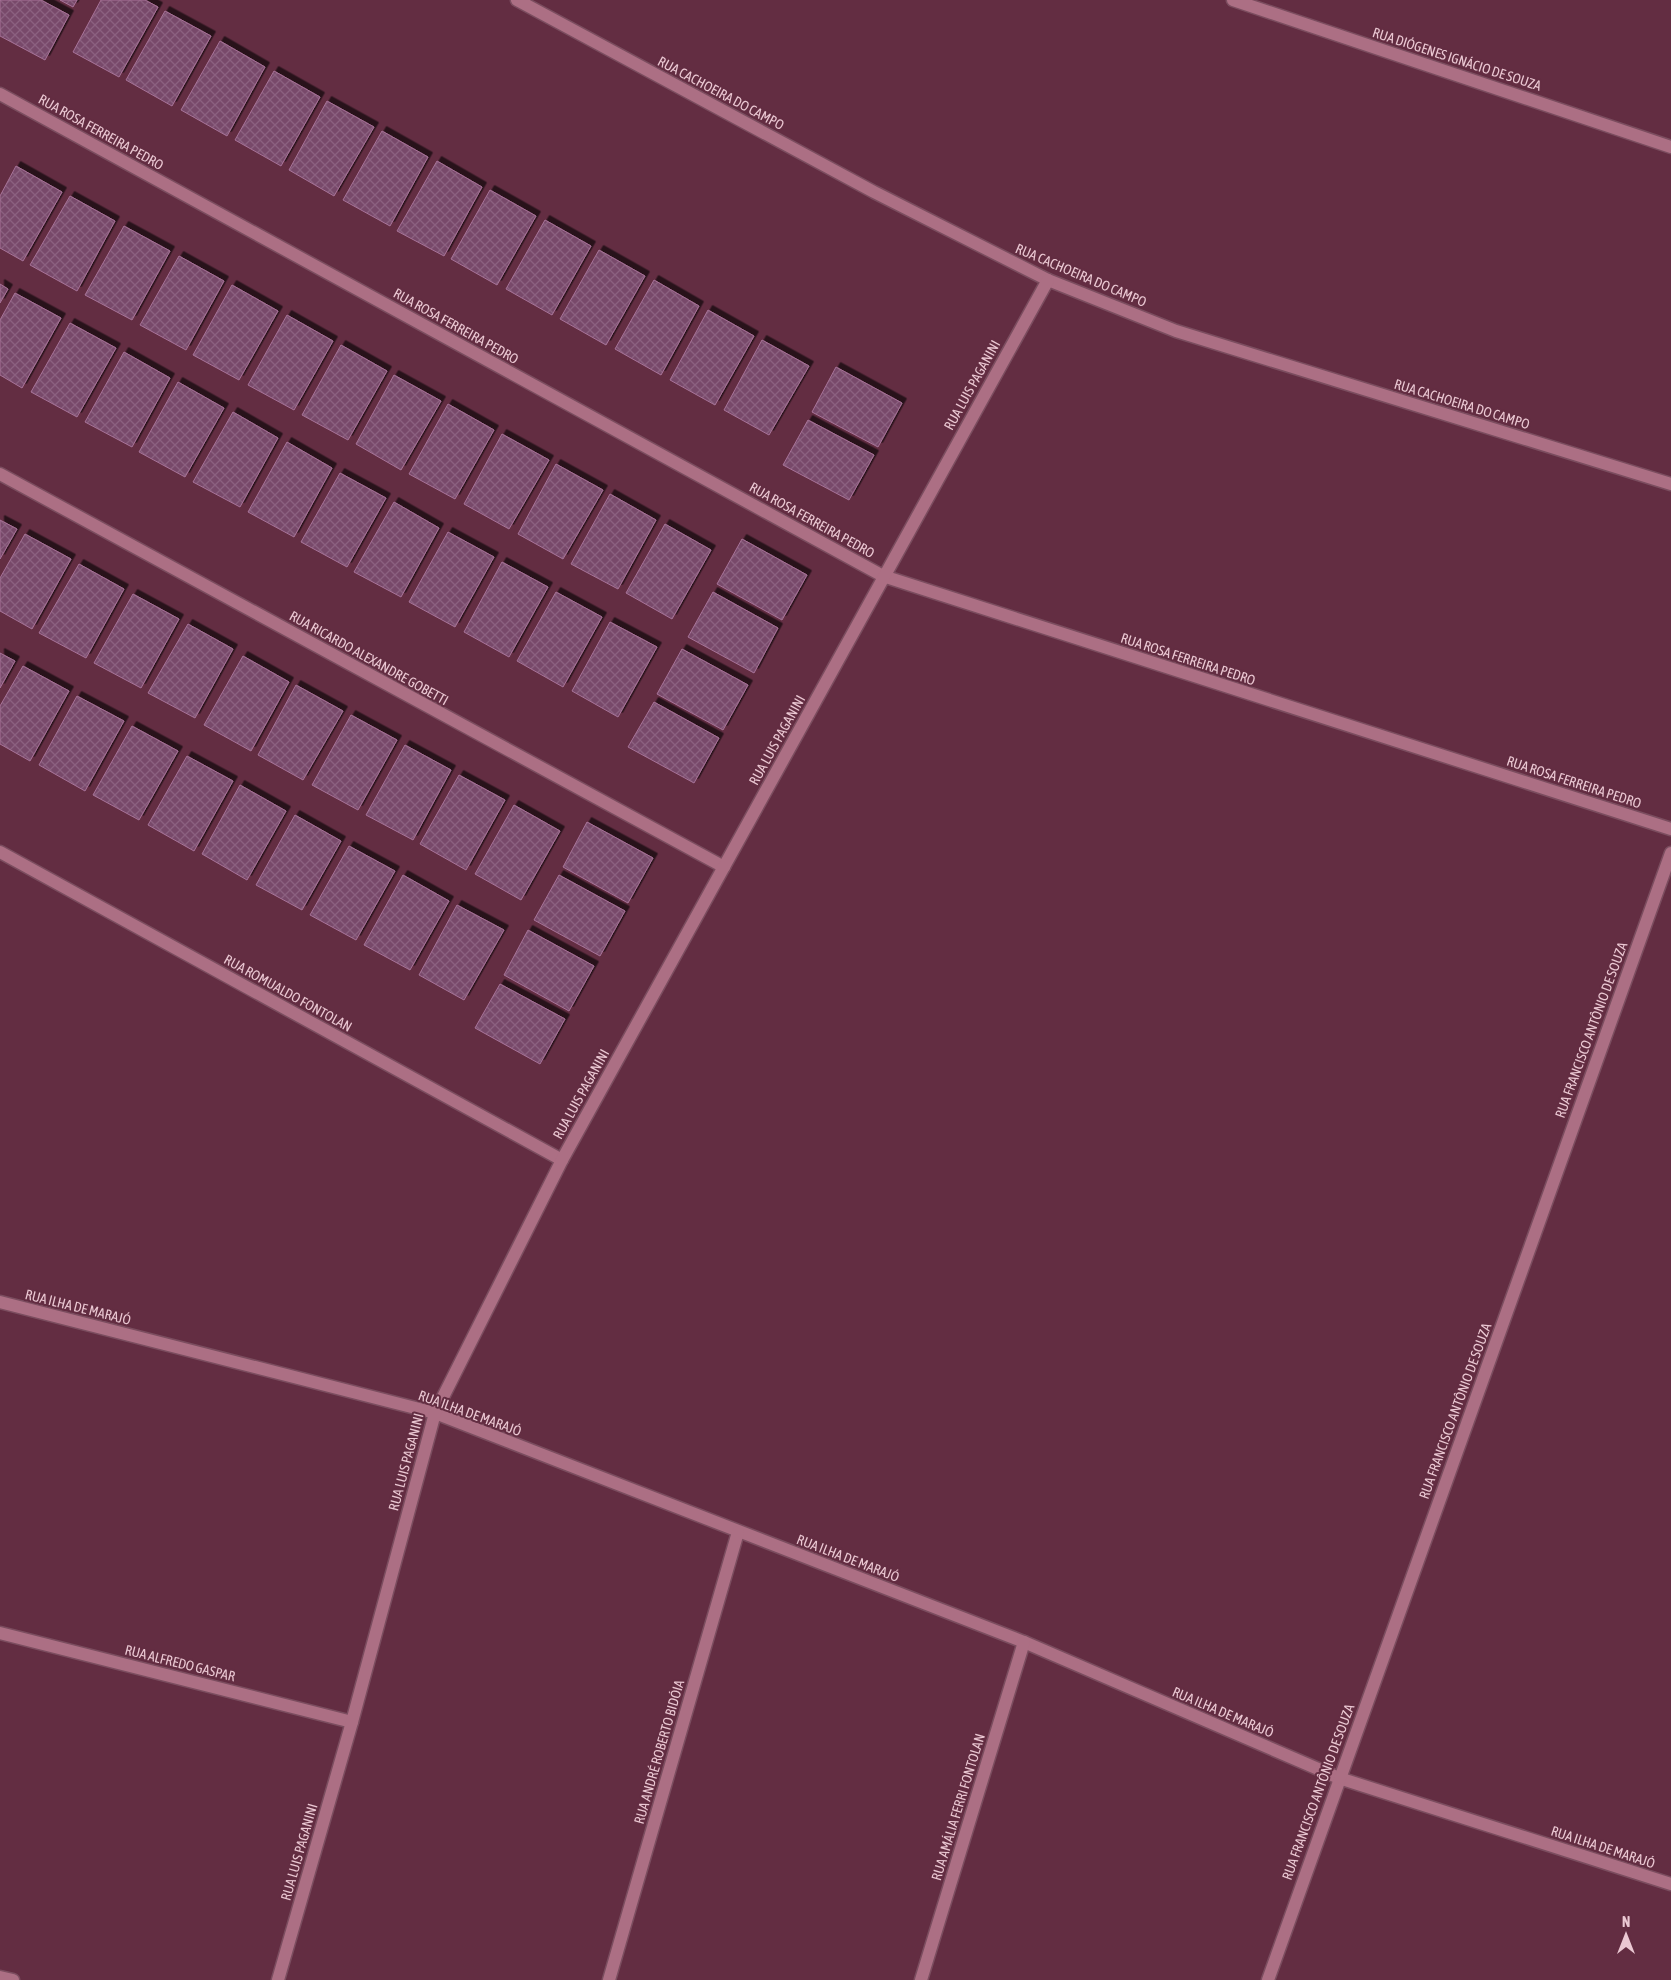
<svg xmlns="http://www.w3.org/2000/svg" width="1671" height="1980" font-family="'Asap Condensed',sans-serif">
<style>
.building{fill:url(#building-cross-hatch);stroke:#a77398;filter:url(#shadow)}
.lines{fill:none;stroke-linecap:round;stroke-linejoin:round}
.minor-casing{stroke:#7b4d5f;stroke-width:15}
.minor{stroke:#ac6f84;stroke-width:12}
.labels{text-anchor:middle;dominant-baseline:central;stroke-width:4;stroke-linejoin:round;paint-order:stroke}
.street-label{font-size:14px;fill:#ebc8d3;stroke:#632d42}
</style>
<defs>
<pattern id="building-cross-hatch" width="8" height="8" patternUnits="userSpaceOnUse" patternTransform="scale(1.25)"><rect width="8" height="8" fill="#78486b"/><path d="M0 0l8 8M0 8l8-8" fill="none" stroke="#8b617f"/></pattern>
<filter id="shadow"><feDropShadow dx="4.5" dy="-4.5" stdDeviation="0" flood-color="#0009"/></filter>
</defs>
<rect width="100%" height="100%" fill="#632d42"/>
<g class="building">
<polygon points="0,0 41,0 69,15 45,60 0,36"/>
<polygon points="60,0 77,0 73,7"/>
<polygon points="101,0 145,0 158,7 119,77 73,52"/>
<polygon points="165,11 211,36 172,106 126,80"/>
<polygon points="220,41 265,67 227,136 181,110"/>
<polygon points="274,71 320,97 281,166 235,140"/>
<polygon points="327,101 374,127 334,196 289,170"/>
<polygon points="382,131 428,157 390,226 343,200"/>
<polygon points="437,161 482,187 444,256 397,231"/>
<polygon points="16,166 62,192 23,261 0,248 0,196"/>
<polygon points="490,190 536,216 497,285 451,259"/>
<polygon points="70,196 115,221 77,291 30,265"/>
<polygon points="545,220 591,246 552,315 506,289"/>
<polygon points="124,226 170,251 132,320 85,295"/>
<polygon points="599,250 645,276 606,345 560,319"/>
<polygon points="179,256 224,281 186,350 140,325"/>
<polygon points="654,280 699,306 661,375 615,349"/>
<polygon points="0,284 8,289 0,303"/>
<polygon points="232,285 278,311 239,380 193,355"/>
<polygon points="15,293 61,318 22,388 0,375 0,320"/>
<polygon points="708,310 754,336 715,405 670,380"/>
<polygon points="287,315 333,341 294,410 248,385"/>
<polygon points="70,323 116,348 77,417 31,392"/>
<polygon points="762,340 809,366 769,435 724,410"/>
<polygon points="341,345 387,371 348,440 302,415"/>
<polygon points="124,352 170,378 132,447 85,422"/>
<polygon points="836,367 902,403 878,447 812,412"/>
<polygon points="394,375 441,401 401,470 356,444"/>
<polygon points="178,382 224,408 185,477 139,452"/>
<polygon points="448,404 494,430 455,499 409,474"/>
<polygon points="233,412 278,438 240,507 193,482"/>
<polygon points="808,420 874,455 849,500 783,465"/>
<polygon points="502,434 549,460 509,529 464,504"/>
<polygon points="287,442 332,468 294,537 248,512"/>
<polygon points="556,464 603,490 563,559 518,534"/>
<polygon points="340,473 386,498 347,567 301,542"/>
<polygon points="610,494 656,520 618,589 571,564"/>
<polygon points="394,502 439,528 401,597 354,572"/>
<polygon points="0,520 17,529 0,559"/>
<polygon points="665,524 711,550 672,619 626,593"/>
<polygon points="448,532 494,557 455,627 409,602"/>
<polygon points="25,534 71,559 32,629 0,611 0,578"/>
<polygon points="742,539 807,575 782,620 717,584"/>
<polygon points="502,562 548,587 509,657 464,632"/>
<polygon points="79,564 124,589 86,658 39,633"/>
<polygon points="556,592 602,617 563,687 517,661"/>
<polygon points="713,592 778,628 754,673 688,637"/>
<polygon points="133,594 179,619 141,688 94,663"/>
<polygon points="610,622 657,647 618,717 572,691"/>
<polygon points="188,624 233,649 195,718 148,693"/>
<polygon points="682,649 748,685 723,730 657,694"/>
<polygon points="0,653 15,661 0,688"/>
<polygon points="243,656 289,682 251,751 204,725"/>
<polygon points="23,666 69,691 30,761 0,744 0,706"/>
<polygon points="296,685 343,711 303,780 258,755"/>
<polygon points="77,696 124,721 85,791 39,765"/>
<polygon points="654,702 719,738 694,783 628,747"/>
<polygon points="351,715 397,740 358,810 312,785"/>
<polygon points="132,726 178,751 139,820 93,795"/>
<polygon points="405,745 451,770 413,840 366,815"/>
<polygon points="187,756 233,781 194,851 148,825"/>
<polygon points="459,775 505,800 466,870 420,844"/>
<polygon points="240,785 286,811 247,880 202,854"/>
<polygon points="514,805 560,831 521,900 475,874"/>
<polygon points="295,815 341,841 302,910 256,885"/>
<polygon points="587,822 653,858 628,903 563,867"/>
<polygon points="349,846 395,871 356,940 310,915"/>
<polygon points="403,875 449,901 410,970 364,945"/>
<polygon points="559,875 625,911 600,956 534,920"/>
<polygon points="457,905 504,930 464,1000 419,975"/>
<polygon points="528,930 594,966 569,1011 504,975"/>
<polygon points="500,984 565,1019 540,1064 475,1028"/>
</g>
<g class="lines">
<defs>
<g id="minor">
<polyline points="517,0 874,192 1048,280 1176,331 1671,484"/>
<polyline points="1233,0 1671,147"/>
<polyline points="0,94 883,576 1671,829"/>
<polyline points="0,474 724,867"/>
<polyline points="0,852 562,1160"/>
<polyline points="0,1302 435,1413 1024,1642 1339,1778 1671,1884"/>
<polyline points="0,1633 352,1722"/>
<polyline points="0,1977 13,1980"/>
<polyline points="278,1980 352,1722 435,1413 562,1160 1048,280"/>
<polyline points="609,1980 738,1532"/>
<polyline points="921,1980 1024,1642"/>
<polyline points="1268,1980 1671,853"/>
</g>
</defs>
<use href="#minor" class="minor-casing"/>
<use href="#minor" class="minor"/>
</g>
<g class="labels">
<g class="street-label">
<text transform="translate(1457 59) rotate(18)">RUA DIÓGENES IGNÁCIO DE SOUZA</text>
<text transform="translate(721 93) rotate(28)">RUA CACHOEIRA DO CAMPO</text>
<text transform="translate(101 132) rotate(29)">RUA ROSA FERREIRA PEDRO</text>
<text transform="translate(1081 275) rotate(23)">RUA CACHOEIRA DO CAMPO</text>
<text transform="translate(456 326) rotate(29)">RUA ROSA FERREIRA PEDRO</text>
<text transform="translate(972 385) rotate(-61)">RUA LUIS PAGANINI</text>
<text transform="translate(1462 404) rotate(17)">RUA CACHOEIRA DO CAMPO</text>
<text transform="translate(812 520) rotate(29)">RUA ROSA FERREIRA PEDRO</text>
<text transform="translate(369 658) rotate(29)">RUA RICARDO ALEXANDRE GOBETTI</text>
<text transform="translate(1188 659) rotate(18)">RUA ROSA FERREIRA PEDRO</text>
<text transform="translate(777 740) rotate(-61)">RUA LUIS PAGANINI</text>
<text transform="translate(1574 782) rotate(18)">RUA ROSA FERREIRA PEDRO</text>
<text transform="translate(288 993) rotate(29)">RUA ROMUALDO FONTOLAN</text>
<text transform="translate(1591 1030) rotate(-70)">RUA FRANCISCO ANTÔNIO DE SOUZA</text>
<text transform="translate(581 1094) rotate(-61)">RUA LUIS PAGANINI</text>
<text transform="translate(78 1307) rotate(14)">RUA ILHA DE MARAJÓ</text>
<text transform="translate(1455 1411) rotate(-70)">RUA FRANCISCO ANTÔNIO DE SOUZA</text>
<text transform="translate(470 1413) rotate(20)">RUA ILHA DE MARAJÓ</text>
<text transform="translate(406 1462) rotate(-75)">RUA LUIS PAGANINI</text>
<text transform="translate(848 1558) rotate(21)">RUA ILHA DE MARAJÓ</text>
<text transform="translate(180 1663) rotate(14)">RUA ALFREDO GASPAR</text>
<text transform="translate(1223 1712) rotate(23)">RUA ILHA DE MARAJÓ</text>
<text transform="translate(659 1752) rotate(-74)">RUA ANDRÉ ROBERTO BIDÓIA</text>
<text transform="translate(1318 1792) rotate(-70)">RUA FRANCISCO ANTÔNIO DE SOUZA</text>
<text transform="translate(958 1807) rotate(-73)">RUA AMÁLIA FERRI FONTOLAN</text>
<text transform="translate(1603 1847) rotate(18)">RUA ILHA DE MARAJÓ</text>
<text transform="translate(299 1852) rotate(-74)">RUA LUIS PAGANINI</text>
</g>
</g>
<g transform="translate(1626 1935)" stroke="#632d42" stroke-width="4" paint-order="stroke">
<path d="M0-4L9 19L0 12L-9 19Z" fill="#ebc8d3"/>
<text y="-8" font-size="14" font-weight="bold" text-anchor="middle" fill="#ebc8d3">N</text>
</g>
</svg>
